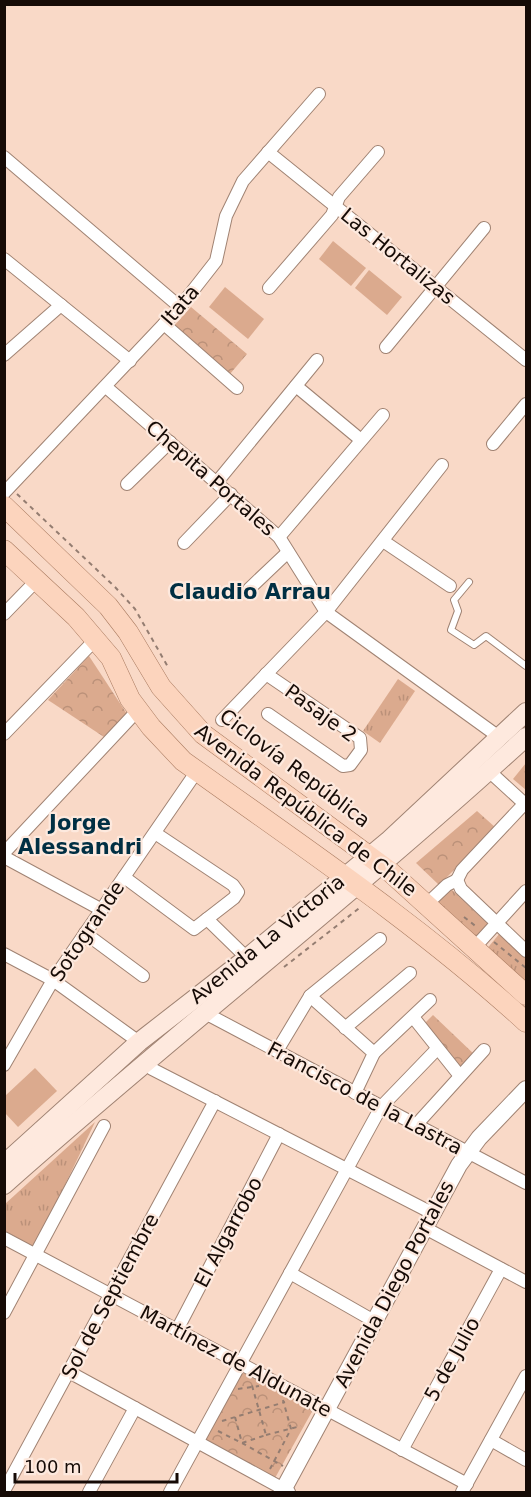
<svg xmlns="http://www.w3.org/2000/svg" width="531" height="1497" font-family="'DejaVu Sans',sans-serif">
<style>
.grass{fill:url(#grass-tufts)}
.forest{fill:url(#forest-crowns)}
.pitch{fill:#dbaa8e}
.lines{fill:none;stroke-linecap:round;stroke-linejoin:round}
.service-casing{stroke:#a08373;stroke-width:8}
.minor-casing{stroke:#a08373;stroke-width:14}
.tertiary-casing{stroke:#a08373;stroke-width:18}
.secondary-casing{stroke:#a08373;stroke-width:20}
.primary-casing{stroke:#aa7b60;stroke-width:21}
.path{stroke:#947d71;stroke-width:2;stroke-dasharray:4.5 4.5;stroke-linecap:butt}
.service{stroke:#fff;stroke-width:6}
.minor{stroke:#fff;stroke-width:12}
.tertiary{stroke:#fff;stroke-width:16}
.secondary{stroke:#fee9de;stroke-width:18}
.primary{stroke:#fcd4bd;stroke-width:20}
.labels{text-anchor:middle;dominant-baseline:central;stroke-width:4.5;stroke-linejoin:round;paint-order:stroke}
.street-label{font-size:20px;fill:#160b06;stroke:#fde9de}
.neighbourhood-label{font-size:21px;font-weight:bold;fill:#002f43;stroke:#fde9de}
</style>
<defs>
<pattern id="grass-tufts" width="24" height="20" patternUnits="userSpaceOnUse" patternTransform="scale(1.5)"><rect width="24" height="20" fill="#dbaa8e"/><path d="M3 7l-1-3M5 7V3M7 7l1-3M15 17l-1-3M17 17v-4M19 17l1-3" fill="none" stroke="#bb9179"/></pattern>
<pattern id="forest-crowns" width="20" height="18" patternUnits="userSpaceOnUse" patternTransform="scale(1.5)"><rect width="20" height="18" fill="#dbaa8e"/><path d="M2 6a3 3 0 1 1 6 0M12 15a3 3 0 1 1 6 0" fill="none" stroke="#bb9179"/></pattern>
</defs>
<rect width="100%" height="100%" fill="#f9d9c7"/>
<g class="grass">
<polygon points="398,679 415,691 380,743 363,731"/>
<polygon points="526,763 526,790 513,779"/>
<polygon points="451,889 489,925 474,939 436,903"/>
<polygon points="500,933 526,958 526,988 485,951"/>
<polygon points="95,1122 35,1248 5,1231 5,1204"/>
</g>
<g class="forest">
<polygon points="191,307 247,354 230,374 173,327"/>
<polygon points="89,656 127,714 104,737 48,700"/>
<polygon points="477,811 496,828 439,885 416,863"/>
<polygon points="433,1015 476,1056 456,1077 419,1029"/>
<polygon points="244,1370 314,1408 275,1478 205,1440"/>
</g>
<g class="pitch">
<polygon points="333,241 366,268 351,286 319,259"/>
<polygon points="369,270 402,297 387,315 355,288"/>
<polygon points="225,287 264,319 248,339 209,307"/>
<polygon points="35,1068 57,1091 18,1127 5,1113 5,1096"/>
</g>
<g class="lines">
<defs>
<polyline id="service" points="469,582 454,600 458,611 451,630 474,645 486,636 526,666"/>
<g id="minor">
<polyline points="268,152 526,360"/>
<polyline points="4,157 180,307"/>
<polyline points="4,259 130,361"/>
<polyline points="269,288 332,215 339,197 378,152"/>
<polyline points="164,324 237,388"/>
<polyline points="386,347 484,228"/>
<polyline points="4,355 61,305"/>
<polyline points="296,386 361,440"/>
<polyline points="106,387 279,537 326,612 499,737"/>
<polyline points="493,444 526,404"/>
<polyline points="217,482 317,360"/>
<polyline points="127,484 170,442"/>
<polyline points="4,493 180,307 216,261 226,216 243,181 319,94"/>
<polyline points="279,537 383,415"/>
<polyline points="383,541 450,586"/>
<polyline points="184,543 231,494"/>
<polyline points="249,589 288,552"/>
<polyline points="4,614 36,581"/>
<polyline points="266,674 360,738 361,750 350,765 343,766 268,714"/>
<polyline points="222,720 326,612 442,465"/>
<polyline points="4,734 95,640"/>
<polyline points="489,771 526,805"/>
<polyline points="4,853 138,710"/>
<polyline points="4,857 102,910"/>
<polyline points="124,877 194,929 234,898 238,892 233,885 155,833"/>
<polyline points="457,880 462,870 526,802"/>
<polyline points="457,880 461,889 526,951"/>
<polyline points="428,903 447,885 457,880"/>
<polyline points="207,919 247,958"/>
<polyline points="85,933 143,976"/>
<polyline points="475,947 526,891"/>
<polyline points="4,954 53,980 139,1042"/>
<polyline points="205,1013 526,1183"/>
<polyline points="413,1017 460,1076"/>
<polyline points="345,1028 410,973"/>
<polyline points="277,1051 310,996"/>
<polyline points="374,1053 430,1000"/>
<polyline points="147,1062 152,1069 432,1213"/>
<polyline points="4,1065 53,980 197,771"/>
<polyline points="355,1093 374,1053 310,996 380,939"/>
<polyline points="416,1125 484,1050"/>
<polyline points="425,1228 526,1282"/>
<polyline points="4,1238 467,1484"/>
<polyline points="290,1273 374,1321"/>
<polyline points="4,1313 104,1126"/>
<polyline points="177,1330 279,1134"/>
<polyline points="69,1372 289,1492"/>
<polyline points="491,1440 526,1460"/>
<polyline points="402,1450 501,1269"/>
<polyline points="4,1491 215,1101"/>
<polyline points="89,1492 135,1408"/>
<polyline points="170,1492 381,1107 437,1049"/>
<polyline points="462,1492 526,1376"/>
</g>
<polyline id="tertiary" points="282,1492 459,1165 479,1138 526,1089"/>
<g id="secondary">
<polyline points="4,1164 139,1042 247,958 388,841 526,712"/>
<path d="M4 1185C176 1032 357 892 526 737"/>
</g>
<g id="primary">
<polyline points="4,506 108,606 128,632 161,687 203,734 388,870 526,995"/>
<path d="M4 550 76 617 111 658 130 699 151 727 183 761C300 845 420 925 526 1022"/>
</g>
</defs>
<use href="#service" class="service-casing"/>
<use href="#minor" class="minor-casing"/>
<use href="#tertiary" class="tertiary-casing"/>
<use href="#secondary" class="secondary-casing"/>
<use href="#primary" class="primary-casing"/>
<g class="path">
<polyline points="17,494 115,587 135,609 168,667"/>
<polyline points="464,917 478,928"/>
<polyline points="494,942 526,968"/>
<polyline points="284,967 362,906"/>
<polyline points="238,1389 259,1386"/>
<polyline points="235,1417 242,1443 283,1466"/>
<polyline points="222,1421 285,1402"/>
<polyline points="218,1431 242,1443 266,1435 251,1382"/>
<polyline points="266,1435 301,1426"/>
<polyline points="270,1469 291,1429 283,1400"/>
</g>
<use href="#service" class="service"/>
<use href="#minor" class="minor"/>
<use href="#tertiary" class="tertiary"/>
<use href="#secondary" class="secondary"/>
<use href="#primary" class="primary"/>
</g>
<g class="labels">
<g class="street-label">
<text transform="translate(398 256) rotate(39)">Las Hortalizas</text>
<text transform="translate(180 305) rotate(-49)">Itata</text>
<text transform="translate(211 478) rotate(41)">Chepita Portales</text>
<text transform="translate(321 713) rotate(36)">Pasaje 2</text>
<text transform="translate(295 768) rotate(37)">Ciclovía República</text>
<text transform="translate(306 810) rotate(37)">Avenida República de Chile</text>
<text transform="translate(87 931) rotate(-56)">Sotogrande</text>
<text transform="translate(267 939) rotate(-39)">Avenida La Victoria</text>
<text transform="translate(365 1098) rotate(28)">Francisco de la Lastra</text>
<text transform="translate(228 1232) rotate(-62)">El Algarrobo</text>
<text transform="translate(394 1284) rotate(-62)">Avenida Diego Portales</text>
<text transform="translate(110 1296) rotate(-62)">Sol de Septiembre</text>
<text transform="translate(452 1359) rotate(-61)">5 de Julio</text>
<text transform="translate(236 1361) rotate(28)">Martínez de Aldunate</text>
</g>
<g class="neighbourhood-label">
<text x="250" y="592">Claudio Arrau</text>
<text x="80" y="823">Jorge<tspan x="80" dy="24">Alessandri</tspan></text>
</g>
</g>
<rect width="531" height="1497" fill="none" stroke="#160b06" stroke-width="12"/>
<path d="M15 1473v9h162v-9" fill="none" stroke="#160b06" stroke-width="3"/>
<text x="24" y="1473" font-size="18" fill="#160b06" stroke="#fde9de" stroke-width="4.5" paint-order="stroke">100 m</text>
</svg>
